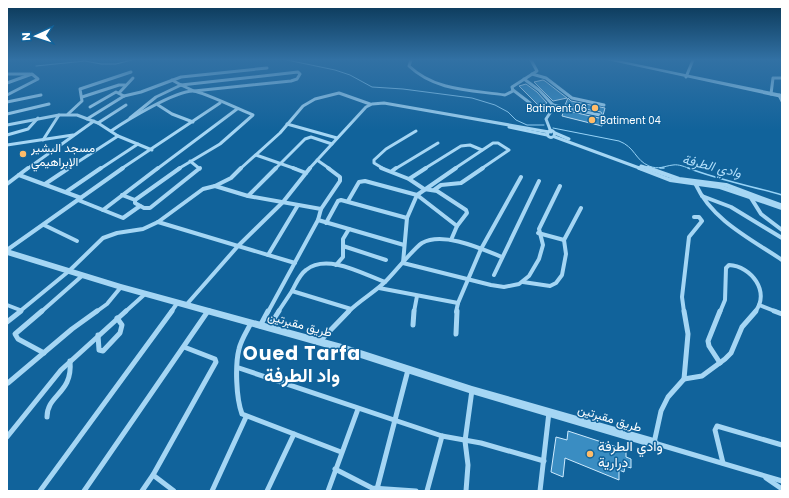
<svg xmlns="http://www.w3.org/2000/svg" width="789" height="498" font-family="Poppins,Vazirmatn,sans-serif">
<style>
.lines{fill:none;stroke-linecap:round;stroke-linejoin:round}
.stream-far1{stroke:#97d3f7;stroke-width:1}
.stream{stroke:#97d3f7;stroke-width:1.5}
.building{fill:#3a8dc2;stroke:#ceebfe}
.minor-far2{stroke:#a5d6f4;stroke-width:3}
.minor-far1{stroke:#a5d6f4;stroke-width:4}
.minor{stroke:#a5d6f4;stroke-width:5}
.tertiary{fill:#a5d6f4;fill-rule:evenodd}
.poi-dot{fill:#ffbc69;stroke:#11639b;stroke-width:1.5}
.labels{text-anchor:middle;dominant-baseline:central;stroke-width:3;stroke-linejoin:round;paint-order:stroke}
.far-poi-label{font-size:10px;fill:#fff;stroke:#11639b;text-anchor:end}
.poi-label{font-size:12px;fill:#fff;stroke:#11639b;text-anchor:start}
.street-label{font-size:12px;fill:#fff;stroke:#11639b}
.water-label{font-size:13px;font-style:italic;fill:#b2dffb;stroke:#11639b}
.near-poi-label{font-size:14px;fill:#fff;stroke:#11639b;text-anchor:start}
.near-district-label{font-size:19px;font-weight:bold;letter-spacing:1px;fill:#fff;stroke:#11639b}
</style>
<rect width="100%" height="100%" fill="#11639b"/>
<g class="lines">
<g class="stream-far1">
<polyline points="287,60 335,70 350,75 372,87 403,89 472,98 495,105 508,112 516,120 527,125 544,125"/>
<polyline points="36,66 85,61 101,64 116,64 132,60"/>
<path d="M553 128 619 141C635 147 635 160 649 166 659 170 664 166 673 165 679 164 685 167 691 169"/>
</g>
<g class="stream">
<polyline points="660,168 664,168"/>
<path d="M688 168C719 180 751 186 782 195"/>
</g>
</g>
<g class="building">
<polygon points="543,80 545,81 567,98 553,101 534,82"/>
<polygon points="526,84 537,92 547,103 538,105 519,86"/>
<polygon points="568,98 571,101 605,108 602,119 604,119 602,126 562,116 564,110 599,118 603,116 601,112 565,105"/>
<polygon points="568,431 626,450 626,457 631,459 631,468 625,466 624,472 619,470 619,480 565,458 563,477 551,472 556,437 567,440"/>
</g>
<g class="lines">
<g class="minor-far2">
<path d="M411 60 409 66C435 91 471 90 505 95L513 91 512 87 537 71 531 60"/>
<polygon points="298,72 300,74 297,79 291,81 194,91 181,85"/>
<polyline points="7,74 30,74"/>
<polyline points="532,74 546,78 572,98 604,105"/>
<polyline points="686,77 693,60"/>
<polyline points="524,79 539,90 553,105 554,107 546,119 551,132"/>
<polyline points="172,80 181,85"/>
<polyline points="7,83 32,74 38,79 7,95"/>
<polyline points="513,90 530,103"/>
<polyline points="119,93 133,78"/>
<polyline points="771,94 773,78 782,78"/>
<polyline points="779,95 782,101"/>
<polyline points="82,97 119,85 125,85"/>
<polyline points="7,102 41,95"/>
<polyline points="158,105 172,114 193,122"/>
<polyline points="553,105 600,115"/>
<polyline points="90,107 116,92 124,96"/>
<polyline points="7,114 49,104"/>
<polyline points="68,114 82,101 80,89 131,72"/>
<polyline points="130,118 156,97 181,85"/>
<polyline points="87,119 124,96 141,92 181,77 267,68"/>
<polyline points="98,123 126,105"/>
<polyline points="287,124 337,138"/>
<polyline points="7,125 59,115 77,115 98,123 118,136 152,150"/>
<polyline points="509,127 547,135"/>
<circle cx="551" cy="134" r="3.5"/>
<path d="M111 131C127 120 175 91 193 91 201 91 243 111 253 115L220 144 178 169"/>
<polyline points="555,133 569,139"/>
<polyline points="7,135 28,129 38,118"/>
<polyline points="555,137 642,169"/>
<polyline points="43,140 59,115"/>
<polyline points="7,145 73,135"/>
<polyline points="256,155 296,169"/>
<polyline points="317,160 330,169"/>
<polyline points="190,161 200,169"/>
<polyline points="641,166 651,169"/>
<polyline points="27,169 94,121"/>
<polyline points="67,169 118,136"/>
<polyline points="100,169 138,144"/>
<polyline points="121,169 220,103"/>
<polyline points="157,169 237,109"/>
<polyline points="240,169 280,133 303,106 315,99 339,93 370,104"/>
<polyline points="275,169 305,139 311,137 332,144"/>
<polyline points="309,169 366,107 372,104 384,103 549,132"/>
<polyline points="384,169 374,163 374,160 386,149 416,131"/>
<polyline points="395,169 438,143"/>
<polyline points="424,169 461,146 470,145 482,150"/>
<polyline points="454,169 493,143 498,143 509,150 481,169"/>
</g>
<g class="minor-far1">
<polyline points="293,168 306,173"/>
<polyline points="381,168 409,179 424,189 437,191 466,210 467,213 457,226 451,240"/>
<polyline points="456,168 417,195 407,218 403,263 491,285 504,287 519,284 529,276 539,259 543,245 539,229 560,186"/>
<polyline points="639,168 670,180 720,187 782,208"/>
<polyline points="648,168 679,179 726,185 780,205"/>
<polyline points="392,171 396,168"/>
<polyline points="19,175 81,198"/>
<polyline points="409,179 426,168"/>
<polyline points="7,184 28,168"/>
<polyline points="45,184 69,168"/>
<path d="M696 185C712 220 751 239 782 260"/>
<polyline points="215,186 248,196 321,209 318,220 268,312"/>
<polyline points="434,190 441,185 461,183 483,168"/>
<polyline points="66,192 101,168"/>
<polyline points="122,195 135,200 135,203 144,208 150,208 200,168"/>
<polyline points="248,196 276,168"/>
<polyline points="702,196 731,207 782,238"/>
<polyline points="751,198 761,214 782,230"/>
<polyline points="78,200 123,218 140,206"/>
<polyline points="135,200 180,168"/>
<polyline points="348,201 359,182 365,181 417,195 457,226"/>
<polyline points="321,209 340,181 340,177 328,168"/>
<polyline points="103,210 158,168"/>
<polyline points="318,220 404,245"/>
<polyline points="158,222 295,263"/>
<polyline points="326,223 338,201 341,200 407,218"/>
<polyline points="44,225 77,241"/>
<polyline points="538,233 564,240"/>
<polyline points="343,246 386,260"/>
<polyline points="7,250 123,168"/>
<polyline points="268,255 298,205"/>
<polyline points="336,265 343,257 343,239 349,229"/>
<polyline points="494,275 539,181"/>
<polyline points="523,282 550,286 556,283 562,275 566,254 564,240 581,208"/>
<polyline points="379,288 458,303 481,249 521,177"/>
<polyline points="187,304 238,246 283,202 310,168"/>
<polyline points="7,305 20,310"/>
<polyline points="759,305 777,312"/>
<path d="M351 309 292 291C296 284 299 275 306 270 327 253 363 274 385 282"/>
<polyline points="19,312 69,271 103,238 117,233 143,229 158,222 203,189 215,186 231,178 241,168"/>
<polyline points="41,312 83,275"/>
<polyline points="96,312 107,304 121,287"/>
<polyline points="125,312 145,294"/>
<polyline points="171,312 178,302"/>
<polyline points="208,312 209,310"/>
<polyline points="278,312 292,291"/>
<path d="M348 312C360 300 375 292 386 281 395 272 414 248 422 243 443 231 482 249 502 257"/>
<polyline points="414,312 417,296"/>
<polyline points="456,312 458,303"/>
<polyline points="684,312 682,297 689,237 702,221 699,217 694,217"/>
<path d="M720 312 725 300 726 268 729 265C751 266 771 292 755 312"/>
</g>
<g class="minor">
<polyline points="42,311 15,334 18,339 44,353"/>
<polyline points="684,311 688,334 684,379 668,397 661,411 654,443 782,481"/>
<polyline points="774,311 782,314"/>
<polyline points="7,322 21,311"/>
<path d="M251 323C247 331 241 340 239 349 235 365 236 398 242 414L341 452"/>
<polyline points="413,325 414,311"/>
<polyline points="260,326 268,311"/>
<polyline points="268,328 279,311"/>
<polyline points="456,334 457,311"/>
<polyline points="98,335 99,350 103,351 120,333 122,325 117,318"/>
<polyline points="320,341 349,311"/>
<polyline points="720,363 709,346 708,341 720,311"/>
<polyline points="239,368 442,436 481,443 544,461"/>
<polyline points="684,379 702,376 725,359 731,353 742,327 756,311"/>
<polyline points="8,383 72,329 97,311"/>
<path d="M47 417C47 394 73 394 70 361"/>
<polyline points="7,437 61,370 126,311"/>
<polyline points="723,463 715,430 717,426 782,445"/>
<polyline points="335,469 372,488 416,491"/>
<polyline points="153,475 174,491"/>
<polyline points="766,478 782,489"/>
<polyline points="377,489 408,370"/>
<polyline points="40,491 172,311"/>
<polyline points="84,491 208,311"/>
<polyline points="142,491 153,475 216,362 215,359 184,347"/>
<polyline points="212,491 246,417"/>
<polyline points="267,491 294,434"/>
<polyline points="328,491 358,409"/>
<polyline points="427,491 442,436"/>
<polyline points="466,491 468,465 465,441 472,390"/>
<polyline points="540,491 549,412"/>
</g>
<g class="tertiary">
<polygon points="607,60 617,60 782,94 782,98"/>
<polygon points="7,249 121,284 342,344 472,386 654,438 657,440 659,443 657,446 654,448 472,394 342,352 121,290 7,255"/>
</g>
</g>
<linearGradient id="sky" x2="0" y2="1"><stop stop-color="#093655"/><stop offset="0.46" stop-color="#3271a4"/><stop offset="1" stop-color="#3271a4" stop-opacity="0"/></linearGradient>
<rect width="789" height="130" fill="url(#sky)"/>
<g class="poi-dot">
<circle cx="595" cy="108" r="4"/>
<circle cx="592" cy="120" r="4"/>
<circle cx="23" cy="154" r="4"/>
<circle cx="590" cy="454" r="4"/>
</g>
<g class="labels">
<g class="far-poi-label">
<text x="587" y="108">Batiment 06</text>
<text x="600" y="120" text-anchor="start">Batiment 04</text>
</g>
<g class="poi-label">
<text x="31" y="147">مسجد البشير<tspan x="31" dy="14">الإبراهيمي</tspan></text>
</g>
<g class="street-label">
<text transform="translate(300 324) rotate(15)">طريق مقبرتين</text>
<text transform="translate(610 418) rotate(17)">طريق مقبرتين</text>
</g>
<g class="water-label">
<text transform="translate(712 166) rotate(14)">وادي الطرفة</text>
</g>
<g class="near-poi-label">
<text x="598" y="446">وادي الطرفة<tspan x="598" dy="16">درارية</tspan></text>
</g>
<g class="near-district-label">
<text x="302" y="353">Oued Tarfa<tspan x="302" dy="22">واد الطرفة</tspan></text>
</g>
</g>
<rect width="789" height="498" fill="none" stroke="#ffffff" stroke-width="16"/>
<g transform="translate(36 36) rotate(267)" stroke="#11639b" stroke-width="3" paint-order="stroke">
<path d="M0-3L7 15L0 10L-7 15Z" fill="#ffffff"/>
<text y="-6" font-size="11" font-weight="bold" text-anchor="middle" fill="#ffffff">N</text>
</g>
</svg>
